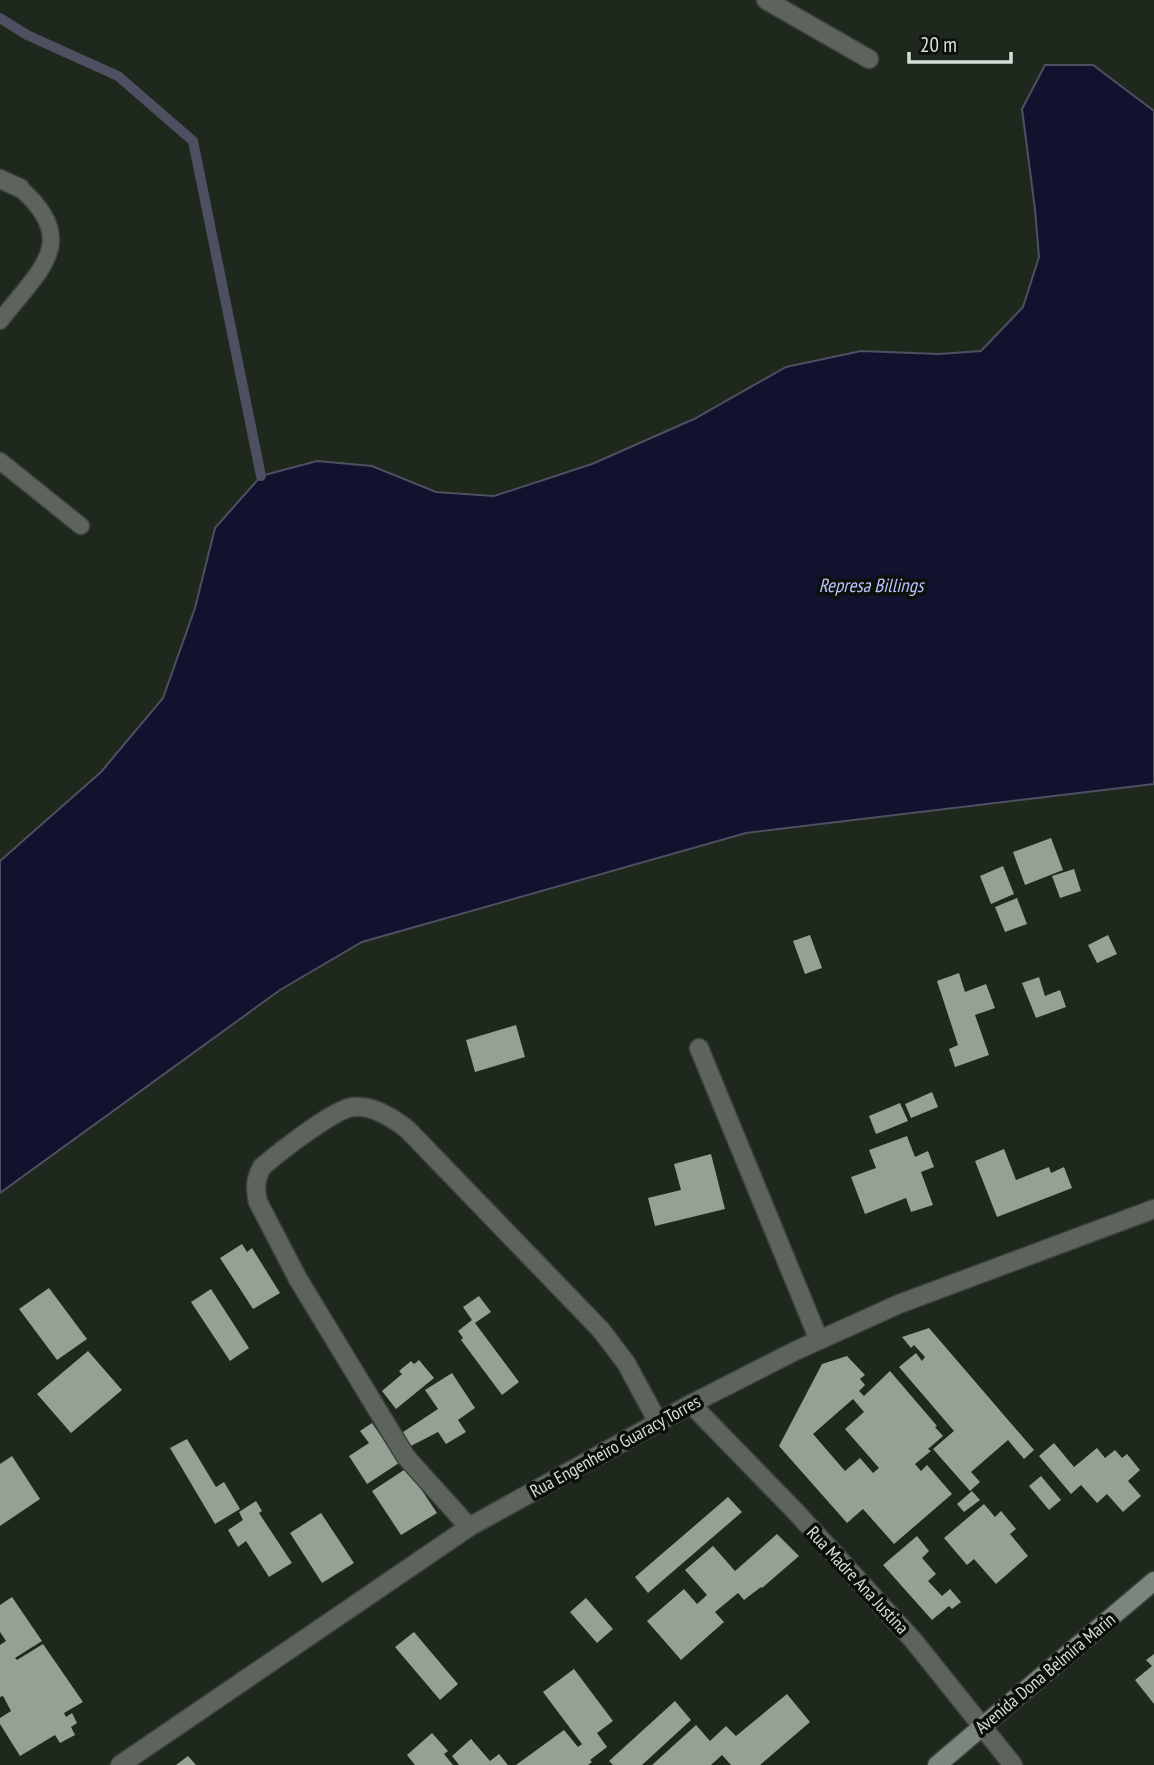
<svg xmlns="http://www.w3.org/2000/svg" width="1154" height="1765" font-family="'PT Sans Narrow',sans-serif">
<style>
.water{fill:#12122f;stroke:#4d5061;stroke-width:2}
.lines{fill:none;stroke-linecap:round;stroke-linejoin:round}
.stream{stroke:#4d5061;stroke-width:10}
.building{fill:#94a193;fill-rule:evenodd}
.lane-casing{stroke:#3c453b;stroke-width:19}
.street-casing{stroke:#3c453b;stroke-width:21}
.secondary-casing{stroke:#3c453b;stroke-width:21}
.lane{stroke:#5d635d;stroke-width:16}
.street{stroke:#5d635d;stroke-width:18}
.secondary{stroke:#7d867c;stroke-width:18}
.labels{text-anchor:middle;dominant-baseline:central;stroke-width:7;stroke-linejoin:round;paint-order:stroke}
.street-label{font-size:18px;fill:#d8dfd7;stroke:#0b100a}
.water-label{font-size:19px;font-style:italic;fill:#bbc1fe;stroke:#0b100a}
</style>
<rect width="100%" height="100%" fill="#1e281d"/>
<polygon class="water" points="1045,65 1093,65 1154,111 1154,784 746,833 362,942 280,990 0,1193 0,861 101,772 163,698 195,608 215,528 261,476 317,461 372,466 436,492 494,496 592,464 694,419 786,367 861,351 939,354 981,351 1023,307 1039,257 1035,209 1022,109"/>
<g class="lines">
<polyline class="stream" points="0,18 27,35 118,76 193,141 261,476"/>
</g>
<g class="building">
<polygon points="1051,838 1063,870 1025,885 1013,852"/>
<polygon points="1003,866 1014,894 991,904 980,876"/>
<polygon points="1074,869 1081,891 1060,898 1052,876"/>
<polygon points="1017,898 1027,924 1005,932 995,907"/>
<polygon points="810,935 822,968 805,974 793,941"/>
<polygon points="1108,935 1117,954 1097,963 1088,945"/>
<polygon points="959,973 965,992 986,984 995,1008 975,1015 989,1055 955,1067 949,1049 958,1045 937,981"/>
<polygon points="1039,977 1045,996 1060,990 1066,1007 1036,1018 1022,983"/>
<polygon points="516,1025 525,1057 475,1072 466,1040"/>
<polygon points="932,1092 938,1107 911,1118 905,1104"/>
<polygon points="900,1103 908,1121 876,1134 869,1116"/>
<polygon points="907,1136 915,1157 928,1151 934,1167 921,1172 933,1205 911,1212 906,1198 865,1214 851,1177 876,1168 869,1150"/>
<polygon points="1004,1149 1016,1180 1049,1167 1051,1173 1064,1167 1072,1188 997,1217 975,1161"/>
<polygon points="711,1154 725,1209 655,1226 648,1198 681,1190 674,1164"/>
<polygon points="242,1244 247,1252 252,1248 280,1293 253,1309 220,1258"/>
<polygon points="49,1288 87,1339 57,1360 19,1309"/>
<polygon points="211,1289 249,1348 230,1361 191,1302"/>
<polygon points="479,1296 491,1312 475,1323 519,1382 502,1395 461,1340 463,1338 458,1331 472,1320 463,1307"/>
<polygon points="929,1328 1034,1450 1024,1459 1008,1440 971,1472 980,1482 970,1491 933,1449 954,1431 899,1367 916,1353 922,1361 925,1357 914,1345 911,1348 902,1337"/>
<polygon points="88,1351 122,1390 71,1433 37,1394"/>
<path d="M847 1356 865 1375 860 1379 865 1385 859 1391 864 1396 890 1371 937 1426 935 1427 943 1436 928 1449 931 1451 915 1464 921 1471 927 1465 952 1494 894 1544 863 1509 847 1523 779 1446 822 1364ZM853 1399 864 1412 845 1429 879 1468 873 1473 860 1458 845 1471 813 1434Z"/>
<polygon points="419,1360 434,1378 396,1409 382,1391 402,1374 399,1371 411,1361 414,1364"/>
<polygon points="452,1373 475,1408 458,1420 466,1432 446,1444 438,1432 405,1449 397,1436 438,1409 425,1390"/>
<polygon points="372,1423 399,1463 367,1484 349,1456 369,1443 360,1431"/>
<polygon points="187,1439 216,1487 224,1482 240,1509 215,1524 170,1448"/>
<polygon points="1054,1443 1074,1467 1097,1448 1105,1458 1115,1450 1122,1458 1127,1454 1140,1470 1128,1481 1141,1496 1123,1512 1107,1494 1097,1503 1081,1485 1071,1494 1039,1456"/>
<polygon points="12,1456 40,1499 0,1526 0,1464"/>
<polygon points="407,1468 437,1513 401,1535 372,1491"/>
<polygon points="1041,1476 1061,1500 1049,1510 1029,1486"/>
<polygon points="972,1491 980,1500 964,1512 957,1504"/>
<polygon points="728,1497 742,1512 648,1593 635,1577"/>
<polygon points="256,1501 262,1511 259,1513 292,1563 269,1577 246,1541 238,1547 228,1530 243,1520 239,1512"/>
<polygon points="984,1504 995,1517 1001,1511 1016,1529 1010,1534 1028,1556 996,1584 974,1559 967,1565 944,1538"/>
<polygon points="321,1513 354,1563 322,1583 290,1533"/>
<polygon points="777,1534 799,1556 762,1588 761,1587 744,1600 738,1593 715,1612 724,1622 681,1660 647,1621 684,1589 697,1604 707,1595 685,1570 713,1546 735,1571"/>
<polygon points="917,1536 929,1551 922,1558 936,1574 928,1581 942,1596 950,1589 961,1602 952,1609 949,1606 932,1620 883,1565"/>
<polygon points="12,1597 42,1641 15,1658 17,1660 43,1644 83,1702 64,1713 66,1717 72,1713 77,1723 71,1727 75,1735 60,1743 55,1735 20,1756 0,1724 0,1718 11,1711 3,1696 0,1697 0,1645 6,1641 0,1632 0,1605"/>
<polygon points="586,1598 613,1629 597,1643 570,1612"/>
<polygon points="414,1632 458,1684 440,1700 395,1647"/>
<polygon points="1154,1654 1154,1704 1135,1680 1152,1666 1146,1660"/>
<polygon points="574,1669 613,1721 597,1733 607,1747 590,1760 592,1762 588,1765 516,1765 564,1730 578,1747 582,1744 543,1692"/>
<polygon points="787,1694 810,1722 760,1765 731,1765 722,1755 711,1765 652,1765 696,1725 710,1741 726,1726 736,1736"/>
<polygon points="675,1701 691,1720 642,1765 613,1765 609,1761"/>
<polygon points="432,1733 448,1751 444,1754 453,1765 415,1765 407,1755"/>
<polygon points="471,1739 490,1761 499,1754 508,1765 459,1765 452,1756"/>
<polygon points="188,1756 196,1765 176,1765"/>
</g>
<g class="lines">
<defs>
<g id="lane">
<path d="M0 321C38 271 82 242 20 188"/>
<polyline points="0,461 81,526"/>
</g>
<g id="street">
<polyline points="766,0 869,59"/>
<polyline points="0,179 20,188"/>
<polyline points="699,1048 819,1340"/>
<polyline points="691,1404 795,1511 913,1640 1013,1765"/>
<path d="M469 1527 406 1457 298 1279 258 1202C255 1188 255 1180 262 1167 278 1153 334 1109 353 1107 373 1105 393 1118 408 1130L601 1330 626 1363 658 1422"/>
<polyline points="120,1765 469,1527 691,1404 795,1351 899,1304 1154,1209"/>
</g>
<polyline id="secondary" points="937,1765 1154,1581"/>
</defs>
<use href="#lane" class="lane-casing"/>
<use href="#street" class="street-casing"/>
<use href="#secondary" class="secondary-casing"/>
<use href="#lane" class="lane"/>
<use href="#street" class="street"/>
<use href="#secondary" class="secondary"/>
</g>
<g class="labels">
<g class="street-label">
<text transform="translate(615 1446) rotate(-29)">Rua Engenheiro Guaracy Torres</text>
<text transform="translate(858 1580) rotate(47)">Rua Madre Ana Justina</text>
<text transform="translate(1045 1673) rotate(-40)">Avenida Dona Belmira Marin</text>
</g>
<g class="water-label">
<text x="871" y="585">Represa Billings</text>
</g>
</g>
<path d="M909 52v10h102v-10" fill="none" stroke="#d8dfd7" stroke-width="3.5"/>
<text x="920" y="52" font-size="21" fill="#d8dfd7" stroke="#0b100a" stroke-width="5" paint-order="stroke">20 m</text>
</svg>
